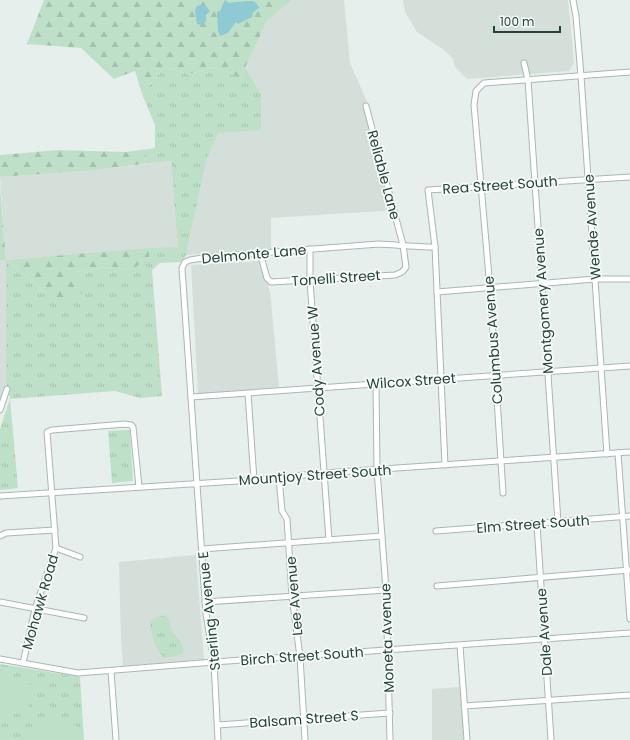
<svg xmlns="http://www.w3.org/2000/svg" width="630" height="740" font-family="Poppins,sans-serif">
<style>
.built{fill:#d4dfda}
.grass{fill:url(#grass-tufts)}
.forest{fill:url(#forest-firs)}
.pitch{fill:#bfe0c8}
.water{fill:#8ec9d4}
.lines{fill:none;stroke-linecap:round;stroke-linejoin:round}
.minor-casing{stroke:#a8b8b2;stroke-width:7}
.minor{stroke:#fff;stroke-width:5}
.labels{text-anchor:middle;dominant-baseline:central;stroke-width:3.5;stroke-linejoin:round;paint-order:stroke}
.street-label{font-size:14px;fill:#24423a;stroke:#f7fbf9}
</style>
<defs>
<pattern id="grass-tufts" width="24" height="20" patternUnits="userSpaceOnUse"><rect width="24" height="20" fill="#bfe0c8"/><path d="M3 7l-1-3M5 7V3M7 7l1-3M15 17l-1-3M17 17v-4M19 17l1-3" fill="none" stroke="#a4c1ad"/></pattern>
<pattern id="forest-firs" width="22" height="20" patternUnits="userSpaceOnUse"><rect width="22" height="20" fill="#bfe0c8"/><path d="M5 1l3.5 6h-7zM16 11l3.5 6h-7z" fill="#a4c1ad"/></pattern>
</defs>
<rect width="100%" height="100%" fill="#e6efeb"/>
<g class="built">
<polygon points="292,0 344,0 350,63 368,104 397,210 271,218 271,249 186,255 207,158 219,133 261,94 245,67 267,21"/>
<polygon points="403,0 568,0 574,63 569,71 467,79 455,67 453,59 443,49 417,32 405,12"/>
<polygon points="171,161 179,247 6,260 6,383 0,399 0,260 6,260 0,177 131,166"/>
<polygon points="259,261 270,291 279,387 198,394 191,265"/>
<polygon points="196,555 204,660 123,666 121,640 119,562"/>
<polygon points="461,687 464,740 432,740 432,689"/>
</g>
<g class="grass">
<polygon points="164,67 189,74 215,67 240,78 245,67 261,94 261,130 219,133 207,158 186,255 181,262 160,263 152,270 162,396 140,398 115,391 10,399 18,488 0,490 0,429 10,399 6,383 6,260 47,294 76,272 106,267 132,270 149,257 150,248 178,247 171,161 144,164 148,149 155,148 155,125 142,94"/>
<polygon points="130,430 133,481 112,483 108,431"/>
<path d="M167 615C169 620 170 627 172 631 178 640 184 641 183 653L176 656 164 658C154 647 151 636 150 622L154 618Z"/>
<polygon points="0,664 80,677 84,740 0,740"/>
</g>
<g class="forest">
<polygon points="44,0 292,0 267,21 240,78 215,67 189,74 164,67 142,94 135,71 114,79 81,48 27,44"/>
<polygon points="148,149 144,164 92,170 0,177 0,155 58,150 125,152"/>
<polygon points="0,186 6,260 150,248 149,257 132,270 106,267 76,272 86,287 74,302 47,294 6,260 0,260"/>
</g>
<g class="pitch">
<polygon points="0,678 34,685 26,716 0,710"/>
<path d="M53 721 66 722 82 728 78 740H19C29 727 36 723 53 721Z"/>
</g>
<g class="water">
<path d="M225 0 229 3C232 2 250 1 252 1 256 2 258 5 259 8L253 12 252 17 238 24 236 22 228 33 220 36 218 30 217 12 220 11Z"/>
<polygon points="201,5 206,6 210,11 206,15 206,21 202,25 197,24 195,10 197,6"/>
</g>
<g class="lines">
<defs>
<g id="minor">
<polyline points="573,0 576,16 581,76 607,454"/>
<polyline points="524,63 528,80 558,522"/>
<polyline points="310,249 310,281 329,540"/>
<polyline points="260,253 267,278 271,282 395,275 402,272 406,267 403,245 366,106"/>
<polyline points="437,292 595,279 630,279"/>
<polyline points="376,384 377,470 386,590 390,740"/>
<polyline points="248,393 254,480"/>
<polyline points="191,397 630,366"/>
<polyline points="0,410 7,389"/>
<polyline points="618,453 630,619"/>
<polyline points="445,465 435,247 428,190 630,177"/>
<polyline points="279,477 282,511 287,519 292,596 300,657 305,740"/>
<polyline points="503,493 490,288 474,105 476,91 484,83 630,72"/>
<polyline points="0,496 254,480 324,473 630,452"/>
<polyline points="537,524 551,740"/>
<polyline points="436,531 630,516"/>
<polyline points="0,536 6,533 55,530"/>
<polyline points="56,548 80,557"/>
<polyline points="202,549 382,536"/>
<polyline points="437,586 630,570"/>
<polyline points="0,602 84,618"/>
<polyline points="205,602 386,590"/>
<polyline points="460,646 467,740"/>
<polyline points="0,659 78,673 214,662 630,633"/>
<polyline points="23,663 35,609 56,548 47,432 52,430 125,424 131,425 133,427 139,487"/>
<polyline points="111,671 116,740"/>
<polyline points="464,706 630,695"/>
<polyline points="218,725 390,713"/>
<path d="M218 740 214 662 206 614 182 268 185 262 190 260 208 257 379 244C398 245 416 247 435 247"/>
</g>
</defs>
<use href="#minor" class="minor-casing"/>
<use href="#minor" class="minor"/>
</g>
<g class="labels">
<g class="street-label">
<text transform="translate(384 175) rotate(75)">Reliable Lane</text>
<text transform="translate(500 185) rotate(-4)">Rea Street South</text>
<text transform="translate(592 227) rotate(-94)">Wende Avenue</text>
<text transform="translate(254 254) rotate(-5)">Delmonte Lane</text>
<text transform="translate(336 278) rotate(-4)">Tonelli Street</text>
<text transform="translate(543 301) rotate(-94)">Montgomery Avenue</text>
<text transform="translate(493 340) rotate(-94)">Columbus Avenue</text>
<text transform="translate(316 361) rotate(-94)">Cody Avenue W</text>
<text transform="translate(411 381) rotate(-4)">Wilcox Street</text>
<text transform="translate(315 475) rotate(-4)">Mountjoy Street South</text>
<text transform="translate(533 524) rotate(-4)">Elm Street South</text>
<text transform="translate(294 596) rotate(-95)">Lee Avenue</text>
<text transform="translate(40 602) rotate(-74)">Mohawk Road</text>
<text transform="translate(209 611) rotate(-96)">Sterling Avenue E</text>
<text transform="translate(544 632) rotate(-94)">Dale Avenue</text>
<text transform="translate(387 638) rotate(-92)">Moneta Avenue</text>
<text transform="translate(302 656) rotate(-4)">Birch Street South</text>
<text transform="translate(304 719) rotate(-4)">Balsam Street S</text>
</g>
</g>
<path d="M494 26v6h66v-6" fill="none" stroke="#24423a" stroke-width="2"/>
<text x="500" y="26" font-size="12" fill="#24423a" stroke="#f7fbf9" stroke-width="3" paint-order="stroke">100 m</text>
</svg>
